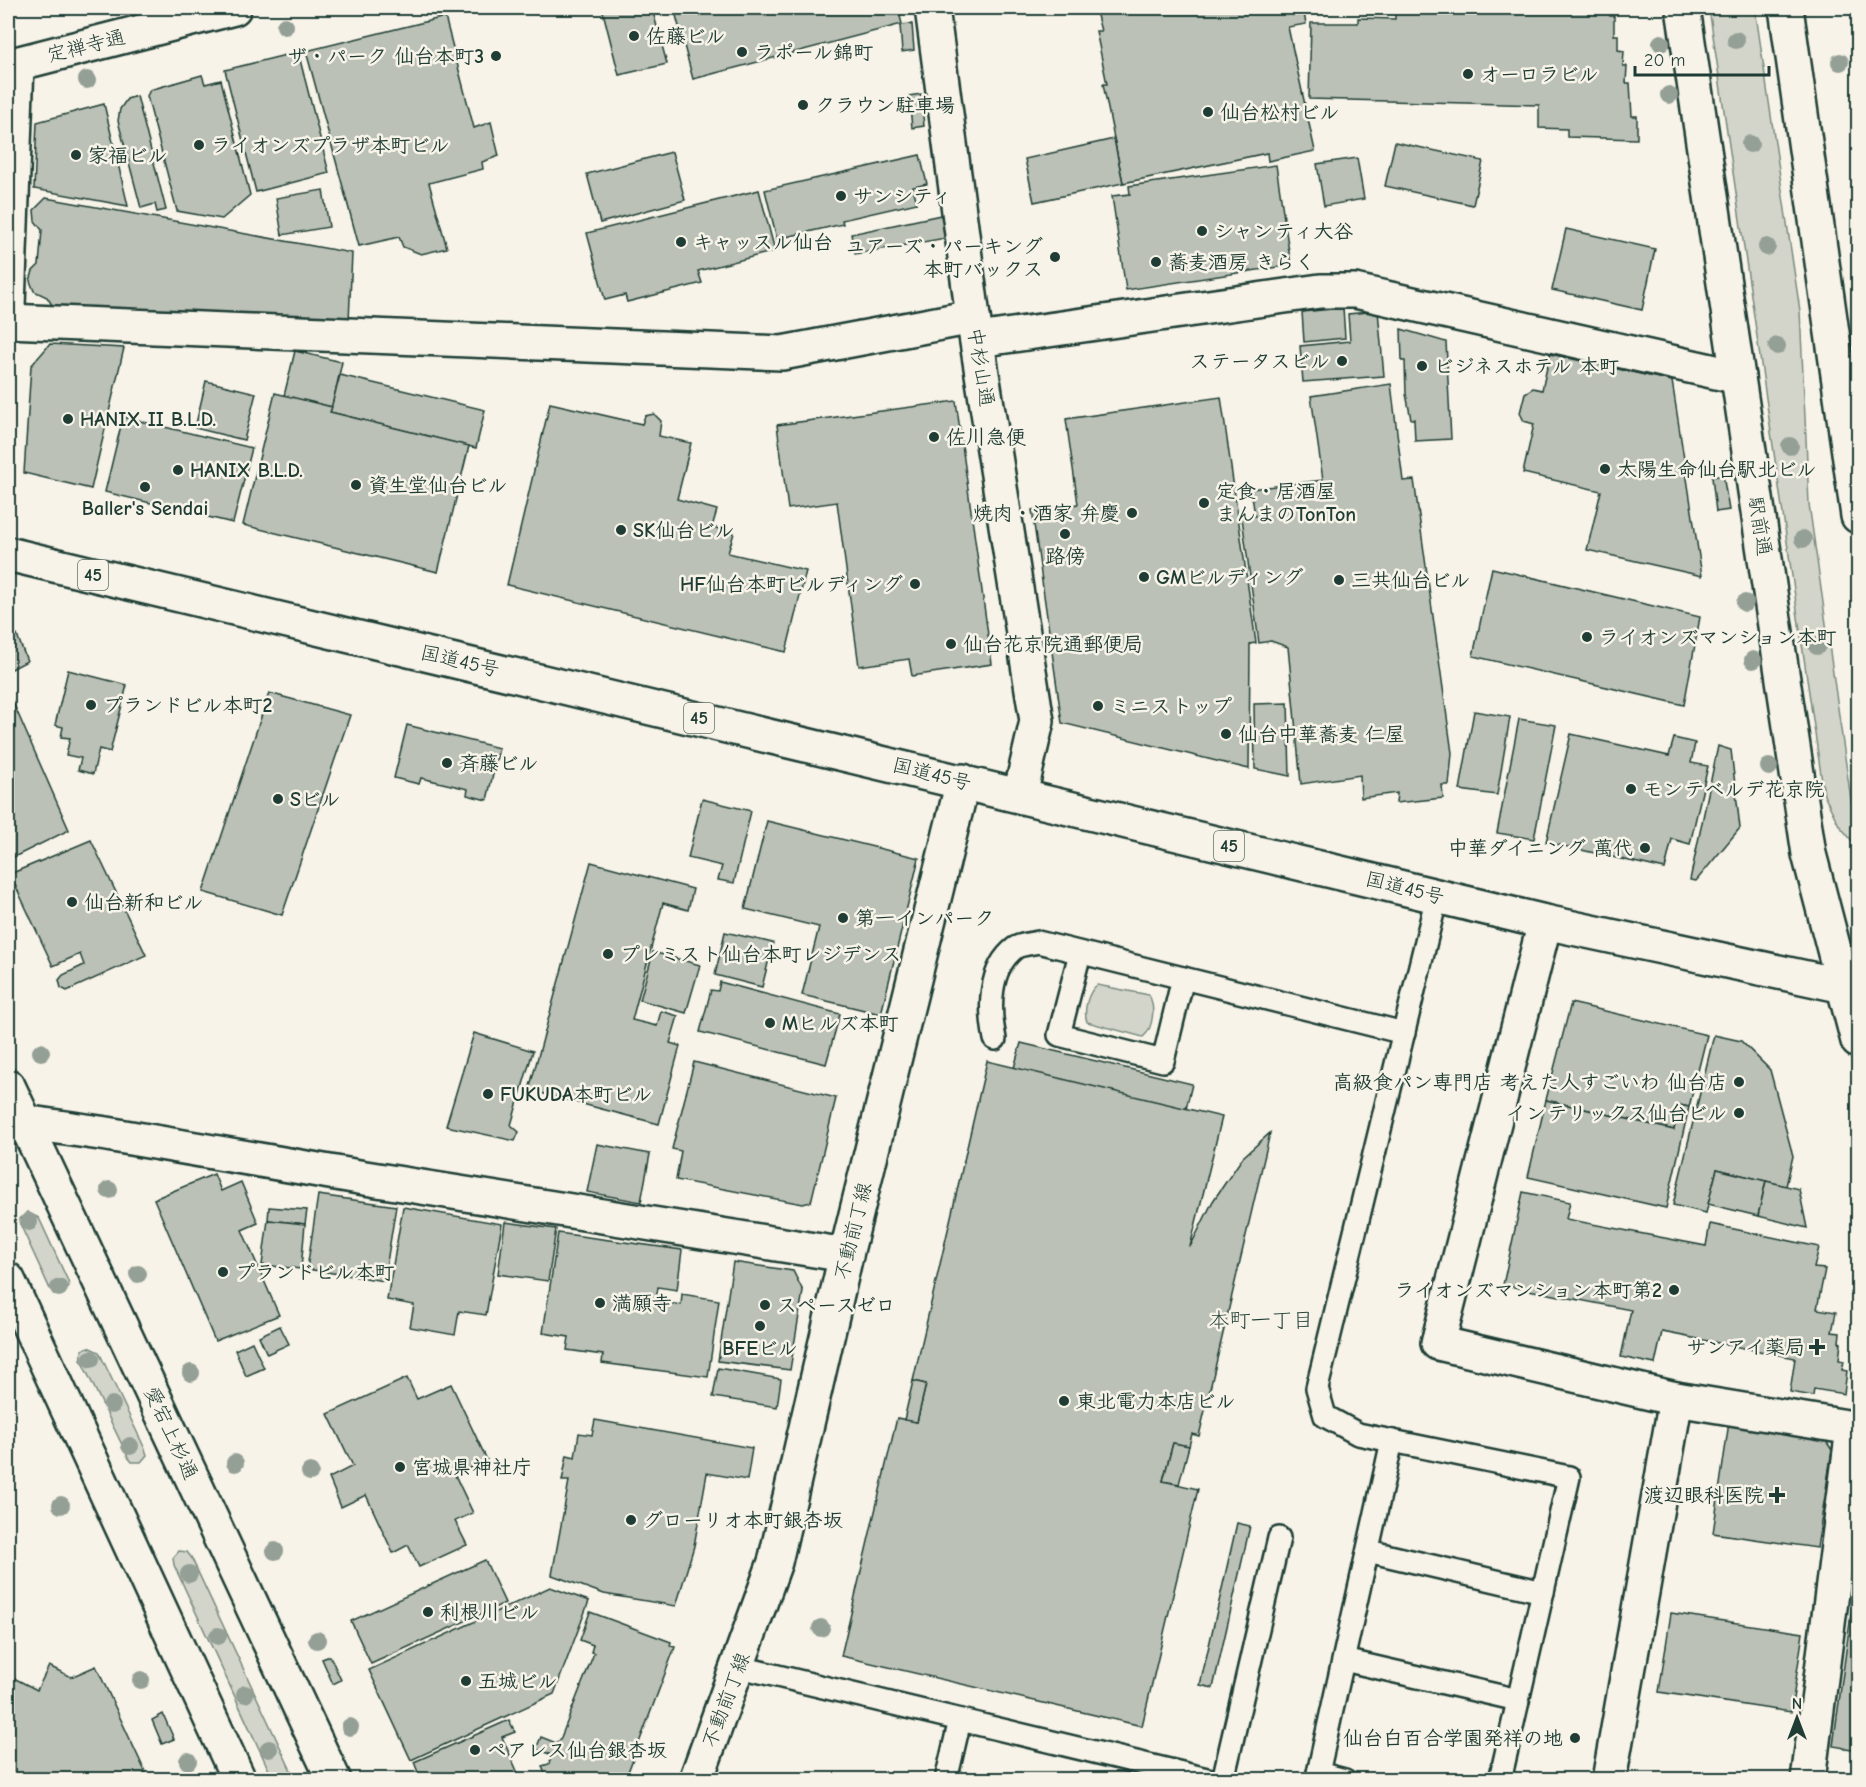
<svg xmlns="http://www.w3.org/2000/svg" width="1866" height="1787" font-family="'Comic Neue','Klee One',sans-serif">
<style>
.green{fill:#d3d5ca;stroke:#79897f;stroke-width:1.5}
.building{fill:#bbc1b6;stroke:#1f3d34;stroke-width:1.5}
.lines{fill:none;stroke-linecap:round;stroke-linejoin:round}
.service-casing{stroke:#1f3d34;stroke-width:26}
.minor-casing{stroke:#1f3d34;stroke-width:38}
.tertiary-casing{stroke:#1f3d34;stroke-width:38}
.trunk-casing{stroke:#1f3d34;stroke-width:38}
.service{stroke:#f7f3e8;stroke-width:21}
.minor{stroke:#f7f3e8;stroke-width:33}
.tertiary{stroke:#f7f3e8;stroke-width:33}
.trunk{stroke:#f7f3e8;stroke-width:33}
.tree{fill:#949f96}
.poi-dot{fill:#1f3d34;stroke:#f7f3e8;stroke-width:2}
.labels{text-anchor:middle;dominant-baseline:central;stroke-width:5;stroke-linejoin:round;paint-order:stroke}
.shield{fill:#f7f3e8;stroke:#60746a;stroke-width:1.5}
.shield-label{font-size:18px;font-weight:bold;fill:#1f3d34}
.poi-label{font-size:20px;font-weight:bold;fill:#1f3d34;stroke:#f7f3e8;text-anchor:start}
.street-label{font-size:20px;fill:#1f3d34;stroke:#f7f3e8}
.neighbourhood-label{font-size:21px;fill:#1f3d34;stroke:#f7f3e8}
</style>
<rect width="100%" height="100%" fill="#f7f3e8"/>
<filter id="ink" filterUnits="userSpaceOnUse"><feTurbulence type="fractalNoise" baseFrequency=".0167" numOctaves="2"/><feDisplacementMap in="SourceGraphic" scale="12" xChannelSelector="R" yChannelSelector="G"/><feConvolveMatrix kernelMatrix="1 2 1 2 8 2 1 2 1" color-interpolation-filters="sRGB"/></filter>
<g filter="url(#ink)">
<g class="green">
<polygon points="1709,8 1755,8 1800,311 1809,504 1857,842 1853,842 1839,825 1824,795"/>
<path d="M1097 985 1149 995C1155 1006 1154 1028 1143 1037L1087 1022C1083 1010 1088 992 1097 985Z"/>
<polygon points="27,1212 39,1218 68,1281 69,1287 63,1294 54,1294 50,1289 21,1226 20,1219"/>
<polygon points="88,1347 99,1352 145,1449 147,1455 141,1462 132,1462 128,1457 81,1360 82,1350"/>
<polygon points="179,1551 187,1552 191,1557 295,1779 273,1779 174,1565 173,1558"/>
</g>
<g class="building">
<polygon points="602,8 652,8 667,64 619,75"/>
<polygon points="674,8 898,8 902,24 693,79"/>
<polygon points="1095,8 1303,8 1306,24 1288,27 1315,151 1268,161 1267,153 1123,183 1103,84 1107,84 1096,31 1101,31"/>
<polygon points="1395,8 1610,8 1610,16 1614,16 1614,35 1618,35 1618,50 1624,51 1623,66 1627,66 1626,83 1630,83 1632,116 1637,116 1637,139 1567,137 1567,129 1539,128 1539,105 1309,99 1311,23 1358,23 1358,18 1395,19"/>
<polygon points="445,17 474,128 491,122 499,156 482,162 483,169 429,183 447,248 421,254 403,247 399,237 359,246 306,51"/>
<polygon points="912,24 914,50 902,52 900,25"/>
<polygon points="298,52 329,173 256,192 225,70"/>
<polygon points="202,75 205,84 221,80 250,195 222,219 177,211 147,96 150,90"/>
<polygon points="921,94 924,126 912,128 909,96"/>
<polygon points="137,96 166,210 157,212 155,204 141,208 118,121 120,109 127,99"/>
<polygon points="104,104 128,206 34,189 37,122"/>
<polygon points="1114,139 1123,183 1034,202 1025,159"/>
<polygon points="1395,142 1483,161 1473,205 1385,186"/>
<polygon points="672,152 685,200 600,223 587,174"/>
<polygon points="920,155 927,184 913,187 917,203 842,220 843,224 777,239 765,190"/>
<polygon points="1357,158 1364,199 1324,206 1317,164"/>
<polygon points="1276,165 1291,265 1126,290 1112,196 1130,194 1129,186"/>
<polygon points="323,190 329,227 282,235 276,198"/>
<polygon points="759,190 775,251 698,271 702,283 627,302 625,295 605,300 587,233"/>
<polygon points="46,198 352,253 349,321 54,308 47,297 34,291 30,281 33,271 39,265 42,230 35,221 34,210"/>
<polygon points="941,215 946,238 855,254 851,234"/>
<polygon points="1566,229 1655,249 1642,310 1552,290"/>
<polygon points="1343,308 1345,338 1304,342 1302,312"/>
<polygon points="1378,311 1384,376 1303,382 1300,346 1350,341 1348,314"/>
<polygon points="1401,329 1446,342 1451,439 1415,441 1414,419 1411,419 1406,394 1405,361 1402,361"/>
<polygon points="50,344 124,348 91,489 24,473 31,366"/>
<polygon points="295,351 342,362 332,407 284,396"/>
<polygon points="1550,354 1672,381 1702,576 1587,550 1601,491 1523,473 1534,424 1524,421 1520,413 1525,393 1533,388 1542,390"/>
<polygon points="340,375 485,410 476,448 330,412"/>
<polygon points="206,381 256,393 244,440 195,428"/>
<polygon points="1391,384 1403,481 1414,480 1452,753 1449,785 1442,785 1443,798 1396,803 1397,793 1361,798 1360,775 1301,784 1288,647 1271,641 1259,643 1242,518 1255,516 1251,489 1323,480 1311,396"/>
<polygon points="275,393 332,407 330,412 469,446 438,572 243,525"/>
<polygon points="1221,397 1256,643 1250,644 1249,769 1062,723 1032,510 1078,504 1066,419"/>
<polygon points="956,401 992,664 912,676 909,659 859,666 837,502 788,509 777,425"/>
<polygon points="550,403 642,424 645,416 654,414 661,421 659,436 691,443 677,499 717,510 712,527 734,533 728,553 806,571 786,652 507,585"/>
<polygon points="123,417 252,448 233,523 105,492"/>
<polygon points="1723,475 1729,510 1716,512 1712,477"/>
<polygon points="1492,568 1700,617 1684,705 1473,656"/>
<polygon points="17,635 27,661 8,671 8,640"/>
<polygon points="68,670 127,685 110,752 99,749 93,774 78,770 81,758 66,755 70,738 61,737 63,727 55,725"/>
<polygon points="8,691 69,830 8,860"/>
<polygon points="269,693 350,715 282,915 203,892"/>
<polygon points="1288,703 1290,776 1255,769 1254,704"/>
<polygon points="1474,711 1510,717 1497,795 1460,790"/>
<polygon points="1519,719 1556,725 1534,839 1497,833"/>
<polygon points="407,725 499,748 487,800 467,795 468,789 421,778 419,784 394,778"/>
<polygon points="1571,734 1669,756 1674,738 1695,743 1691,763 1708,766 1690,844 1672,839 1665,869 1546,842"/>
<polygon points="1718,746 1731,750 1740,828 1696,881 1690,880"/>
<polygon points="702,799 751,811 734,883 718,880 722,866 688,858"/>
<polygon points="767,821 919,858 881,1014 802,995 819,927 745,909"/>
<polygon points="91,840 146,955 67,991 61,988 59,980 63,975 84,965 80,954 53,966 10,874"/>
<polygon points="591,862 693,889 688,910 663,903 632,1020 657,1026 661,1011 678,1016 670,1043 680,1046 659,1124 529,1090"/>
<polygon points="725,932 773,943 762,987 715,975"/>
<polygon points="653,952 700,965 686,1013 640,1000"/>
<polygon points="720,982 840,1014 826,1064 700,1032 711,990 718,991"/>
<polygon points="1571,1003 1707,1035 1689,1107 1679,1105 1674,1130 1546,1100"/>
<polygon points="474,1033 533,1051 511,1125 519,1132 515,1141 446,1126"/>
<polygon points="1714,1035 1741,1041 1770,1070 1793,1156 1786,1186 1717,1169 1706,1213 1673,1205"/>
<polygon points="1021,1043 1192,1084 1186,1109 1014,1068"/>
<polygon points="987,1061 1222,1117 1190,1247 1213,1201 1243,1157 1270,1133 1199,1436 1192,1434 1189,1446 1173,1443 1163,1481 1198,1489 1142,1726 841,1656 897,1418 917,1422 926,1384 913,1381"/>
<polygon points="694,1062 836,1098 811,1202 803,1204 676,1180 681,1151 672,1149"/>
<polygon points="1546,1100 1674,1130 1679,1105 1689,1107 1666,1208 1528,1177"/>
<polygon points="597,1144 650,1154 641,1202 587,1192"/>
<polygon points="1717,1169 1766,1181 1758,1216 1708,1204"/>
<polygon points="214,1174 221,1191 241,1182 258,1223 242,1230 279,1315 215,1341 154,1199"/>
<polygon points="1766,1181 1799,1189 1807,1228 1758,1216"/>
<polygon points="1523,1192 1570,1202 1566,1219 1706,1246 1710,1224 1819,1247 1814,1268 1825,1269 1817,1309 1836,1312 1832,1332 1840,1333 1839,1342 1841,1343 1839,1360 1844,1361 1842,1370 1847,1371 1844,1394 1814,1389 1813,1396 1790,1392 1795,1358 1662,1332 1655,1364 1621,1357 1631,1310 1503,1285"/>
<polygon points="318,1195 396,1206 384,1281 307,1269"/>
<polygon points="269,1207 307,1210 305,1224 268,1220"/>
<polygon points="403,1207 502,1224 486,1315 459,1311 455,1335 410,1327 414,1305 387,1300"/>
<polygon points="268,1220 305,1224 301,1269 262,1265"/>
<polygon points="505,1222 556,1229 548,1281 498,1274"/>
<polygon points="558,1233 682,1250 677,1290 658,1287 656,1301 681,1305 682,1294 719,1300 708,1377 602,1363 603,1355 567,1350 569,1337 543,1333"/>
<polygon points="733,1262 793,1271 803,1291 790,1370 718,1361"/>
<polygon points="280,1326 289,1344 267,1354 259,1336"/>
<polygon points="252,1342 264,1368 246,1376 235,1350"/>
<polygon points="718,1368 781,1379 777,1407 713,1397"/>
<polygon points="407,1378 417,1399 451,1384 487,1460 455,1475 473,1513 455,1521 467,1545 419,1567 408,1545 393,1553 366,1495 341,1507 329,1478 353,1466 328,1414"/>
<polygon points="913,1381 926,1384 917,1422 904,1420"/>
<polygon points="595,1420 752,1448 747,1480 707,1473 694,1546 676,1606 604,1594 552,1575 569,1481 562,1481 567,1455 575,1457 579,1433 592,1435"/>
<polygon points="1729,1422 1822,1435 1832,1450 1817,1548 1713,1533"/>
<polygon points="1173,1443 1189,1446 1179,1484 1163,1481"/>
<polygon points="1237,1523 1250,1526 1213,1688 1200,1685"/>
<polygon points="485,1560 505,1603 371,1664 351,1621"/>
<polygon points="1858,1563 1858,1750 1833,1746"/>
<polygon points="550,1587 589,1601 554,1694 411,1760 369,1670"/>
<polygon points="590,1612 671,1642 670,1646 675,1647 625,1780 547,1780 542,1766 549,1764 552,1755 536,1749 541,1737 556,1743 560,1740 594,1653 591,1652 593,1645 580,1640"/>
<polygon points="1671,1613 1803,1633 1791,1712 1659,1692"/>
<polygon points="330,1656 341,1680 333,1684 322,1659"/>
<polygon points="49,1666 71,1677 96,1666 149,1780 8,1780 8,1675 37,1690"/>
<polygon points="163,1714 174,1739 162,1744 152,1720"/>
<polygon points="509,1720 515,1732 502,1737 521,1780 421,1780 414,1762"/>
</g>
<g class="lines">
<defs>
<g id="service">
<polyline points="1437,896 1317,1388 1325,1416 1358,1434 1569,1477 1500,1780"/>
<polyline points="1080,953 1059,1035 1163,1061 1183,978"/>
<path d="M995 1039C989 1009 988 969 1015 948 1021 944 1031 944 1038 942L1404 1033"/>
<polyline points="1368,1551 1543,1592"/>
<polyline points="1344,1660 1518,1700"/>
<polyline points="740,1667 1211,1780"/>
<polyline points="1318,1773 1392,1441"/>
<polyline points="946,1780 960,1720"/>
<polyline points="1223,1780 1279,1538"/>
<polyline points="1317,1780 1318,1773 1345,1780"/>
</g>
<g id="minor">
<polyline points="932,8 973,317 1037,721 1020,795"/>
<polyline points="8,306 17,64"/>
<polyline points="8,321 782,353 973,317"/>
<polyline points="978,340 1320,291 1355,291 1738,377"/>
<polyline points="1545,922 1438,1343 1676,1399 1853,1428"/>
<polyline points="8,1128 24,1122 107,1134 365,1178 846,1255"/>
<polyline points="696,1780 775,1562 846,1255 963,781"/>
<polyline points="1609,1780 1676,1399"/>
<polyline points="1808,1780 1853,1428 1858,1426"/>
</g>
<g id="tertiary">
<polyline points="1683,8 1809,854 1858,1041"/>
<polyline points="1786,8 1858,516"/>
<polyline points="8,66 234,8"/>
<polyline points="8,1086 334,1780"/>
<polyline points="8,1280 239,1780"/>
</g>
<polyline id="trunk" points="8,554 1545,922 1858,989"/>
</defs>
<use href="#service" class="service-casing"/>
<use href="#minor" class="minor-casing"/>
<use href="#tertiary" class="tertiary-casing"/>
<use href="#trunk" class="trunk-casing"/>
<use href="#service" class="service"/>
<use href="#minor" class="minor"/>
<use href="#tertiary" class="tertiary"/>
<use href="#trunk" class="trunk"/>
</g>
<g class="tree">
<circle cx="285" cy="26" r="9"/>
<circle cx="1736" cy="40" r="9"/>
<circle cx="1661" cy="43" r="9"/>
<circle cx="1840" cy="62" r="9"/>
<circle cx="87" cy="80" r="9"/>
<circle cx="1669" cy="95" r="9"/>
<circle cx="1750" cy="144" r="9"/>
<circle cx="1767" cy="247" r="9"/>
<circle cx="1777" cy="346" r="9"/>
<circle cx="1790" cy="446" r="9"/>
<circle cx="1803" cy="539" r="9"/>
<circle cx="1745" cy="603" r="9"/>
<circle cx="1817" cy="646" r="9"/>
<circle cx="1753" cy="660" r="9"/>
<circle cx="1769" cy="767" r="9"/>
<circle cx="41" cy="1052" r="9"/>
<circle cx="109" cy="1190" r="9"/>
<circle cx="29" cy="1222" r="9"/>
<circle cx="138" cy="1274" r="9"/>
<circle cx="59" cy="1288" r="9"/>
<circle cx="91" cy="1359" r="9"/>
<circle cx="191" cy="1373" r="9"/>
<circle cx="112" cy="1405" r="9"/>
<circle cx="130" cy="1446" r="9"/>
<circle cx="235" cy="1463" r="9"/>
<circle cx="310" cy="1472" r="9"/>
<circle cx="61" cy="1505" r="9"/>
<circle cx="275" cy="1551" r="9"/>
<circle cx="189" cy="1574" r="9"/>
<circle cx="821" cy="1628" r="9"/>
<circle cx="218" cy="1636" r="9"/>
<circle cx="317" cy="1640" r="9"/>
<circle cx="141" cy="1680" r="9"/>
<circle cx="245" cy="1694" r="9"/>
<circle cx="350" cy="1727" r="9"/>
<circle cx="269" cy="1749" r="9"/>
<circle cx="188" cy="1761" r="9"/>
</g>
</g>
<g class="poi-dot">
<circle cx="634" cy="36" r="6"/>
<circle cx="742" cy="52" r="6"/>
<circle cx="496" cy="56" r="6"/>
<circle cx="1468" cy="74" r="6"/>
<circle cx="803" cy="105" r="6"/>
<circle cx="1208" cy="112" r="6"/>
<circle cx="199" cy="145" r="6"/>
<circle cx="76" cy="155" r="6"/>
<circle cx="841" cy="196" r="6"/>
<circle cx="1202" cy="231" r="6"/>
<circle cx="681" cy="242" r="6"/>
<circle cx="1055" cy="257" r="6"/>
<circle cx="1156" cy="262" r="6"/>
<circle cx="1342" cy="361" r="6"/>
<circle cx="1422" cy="366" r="6"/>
<circle cx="68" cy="419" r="6"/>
<circle cx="934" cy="437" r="6"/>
<circle cx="1605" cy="469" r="6"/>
<circle cx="178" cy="470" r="6"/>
<circle cx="356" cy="485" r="6"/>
<circle cx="145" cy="487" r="6"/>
<circle cx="1204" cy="503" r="6"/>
<circle cx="1132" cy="513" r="6"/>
<circle cx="621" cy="530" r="6"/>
<circle cx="1065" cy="534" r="6"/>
<circle cx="1144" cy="577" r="6"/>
<circle cx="1339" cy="580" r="6"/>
<circle cx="915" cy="584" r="6"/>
<circle cx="1587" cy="637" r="6"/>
<circle cx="951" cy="644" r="6"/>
<circle cx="91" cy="705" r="6"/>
<circle cx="1098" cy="706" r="6"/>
<circle cx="1226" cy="734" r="6"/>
<circle cx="447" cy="763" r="6"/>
<circle cx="1631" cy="789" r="6"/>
<circle cx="278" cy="799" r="6"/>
<circle cx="1645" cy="848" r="6"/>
<circle cx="72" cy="902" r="6"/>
<circle cx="843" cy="918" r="6"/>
<circle cx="608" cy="954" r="6"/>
<circle cx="770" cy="1023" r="6"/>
<circle cx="1739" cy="1082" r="6"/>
<circle cx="488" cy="1094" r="6"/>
<circle cx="1739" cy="1113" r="6"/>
<circle cx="223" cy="1272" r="6"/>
<circle cx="1674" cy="1290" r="6"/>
<circle cx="600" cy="1303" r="6"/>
<circle cx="765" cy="1305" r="6"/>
<circle cx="760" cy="1326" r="6"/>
<path d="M1814 1338h6v6h6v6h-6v6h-6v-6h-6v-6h6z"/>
<circle cx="1064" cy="1401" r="6"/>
<circle cx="400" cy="1467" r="6"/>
<path d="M1774 1486h6v6h6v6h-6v6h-6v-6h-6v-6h6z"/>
<circle cx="631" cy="1520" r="6"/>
<circle cx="428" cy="1612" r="6"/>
<circle cx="466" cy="1681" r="6"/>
<circle cx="1575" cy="1738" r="6"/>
<circle cx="475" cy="1750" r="6"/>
</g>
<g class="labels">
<g class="shield">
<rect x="78" y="560" width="30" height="30" rx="4.5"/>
<rect x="684" y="703" width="30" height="30" rx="4.5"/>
<rect x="1214" y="831" width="30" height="30" rx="4.5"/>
</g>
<g class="shield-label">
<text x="93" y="575">45</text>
<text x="699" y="718">45</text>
<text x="1229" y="846">45</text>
</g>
<g class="poi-label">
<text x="646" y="36">佐藤ビル</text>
<text x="754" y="52">ラポール錦町</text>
<text x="484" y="56" text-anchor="end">ザ・パーク 仙台本町3</text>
<text x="1480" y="74">オーロラビル</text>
<text x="815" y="105">クラウン駐車場</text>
<text x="1220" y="112">仙台松村ビル</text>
<text x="211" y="145">ライオンズプラザ本町ビル</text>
<text x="88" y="155">家福ビル</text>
<text x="853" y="196">サンシティ</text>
<text x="1214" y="231">シャンティ大谷</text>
<text x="693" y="242">キャッスル仙台</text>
<text x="1043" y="246" text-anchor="end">ユアーズ・パーキング<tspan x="1043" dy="23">本町バックス</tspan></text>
<text x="1168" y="262">蕎麦酒房 きらく</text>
<text x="1330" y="361" text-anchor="end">ステータスビル</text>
<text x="1434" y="366">ビジネスホテル 本町</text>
<text x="80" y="419">HANIX II B.L.D.</text>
<text x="946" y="437">佐川急便</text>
<text x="1617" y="469">太陽生命仙台駅北ビル</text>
<text x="190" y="470">HANIX B.L.D.</text>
<text x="368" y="485">資生堂仙台ビル</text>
<text x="1216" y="491">定食・居酒屋<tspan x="1216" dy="23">まんまのTonTon</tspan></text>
<text x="145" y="508" text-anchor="middle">Baller's Sendai</text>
<text x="1120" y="513" text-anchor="end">焼肉・酒家 弁慶</text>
<text x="633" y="530">SK仙台ビル</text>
<text x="1065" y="556" text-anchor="middle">路傍</text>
<text x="1156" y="577">GMビルディング</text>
<text x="1351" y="580">三共仙台ビル</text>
<text x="903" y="584" text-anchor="end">HF仙台本町ビルディング</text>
<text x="1599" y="637">ライオンズマンション本町</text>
<text x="963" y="644">仙台花京院通郵便局</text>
<text x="103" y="705">プランドビル本町2</text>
<text x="1110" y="706">ミニストップ</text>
<text x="1238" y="734">仙台中華蕎麦 仁屋</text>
<text x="459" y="763">斉藤ビル</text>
<text x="1643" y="789">モンテベルデ花京院</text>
<text x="290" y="799">Sビル</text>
<text x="1633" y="848" text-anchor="end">中華ダイニング 萬代</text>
<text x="84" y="902">仙台新和ビル</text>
<text x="855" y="918">第一インパーク</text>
<text x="620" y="954">プレミスト仙台本町レジデンス</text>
<text x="782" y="1023">Mヒルズ本町</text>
<text x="1727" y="1082" text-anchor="end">高級食パン専門店 考えた人すごいわ 仙台店</text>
<text x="500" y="1094">FUKUDA本町ビル</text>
<text x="1727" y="1113" text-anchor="end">インテリックス仙台ビル</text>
<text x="235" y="1272">プランドビル本町</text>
<text x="1662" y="1290" text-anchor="end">ライオンズマンション本町第2</text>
<text x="612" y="1303">満願寺</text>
<text x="777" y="1305">スペースゼロ</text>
<text x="1805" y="1347" text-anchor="end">サンアイ薬局</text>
<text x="760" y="1348" text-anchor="middle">BFEビル</text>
<text x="1076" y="1401">東北電力本店ビル</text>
<text x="412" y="1467">宮城県神社庁</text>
<text x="1764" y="1495" text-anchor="end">渡辺眼科医院</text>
<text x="643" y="1520">グローリオ本町銀杏坂</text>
<text x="440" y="1612">利根川ビル</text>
<text x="478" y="1681">五城ビル</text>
<text x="1563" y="1738" text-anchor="end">仙台白百合学園発祥の地</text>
<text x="487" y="1750">ペアレス仙台銀杏坂</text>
</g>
<g class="street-label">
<text transform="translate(86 46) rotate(-14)">定禅寺通</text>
<text transform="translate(981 367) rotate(81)">中杉山通</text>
<text transform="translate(1760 526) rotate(81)">駅前通</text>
<text transform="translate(460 661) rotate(13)">国道45号</text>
<text transform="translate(932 774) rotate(14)">国道45号</text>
<text transform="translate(1405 888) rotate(14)">国道45号</text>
<text transform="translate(853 1231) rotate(-76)">不動前丁線</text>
<text transform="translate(171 1433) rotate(65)">愛宕上杉通</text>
<text transform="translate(726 1700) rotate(-69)">不動前丁線</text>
</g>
<g class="neighbourhood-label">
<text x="1261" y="1320">本町一丁目</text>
</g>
</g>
<rect width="1866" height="1787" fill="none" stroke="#f7f3e8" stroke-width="30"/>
<rect x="15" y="15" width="1836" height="1757" fill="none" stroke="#1f3d34" stroke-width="2" filter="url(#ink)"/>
<g transform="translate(1797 1718)" stroke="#f7f3e8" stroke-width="4.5" paint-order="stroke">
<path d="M0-4.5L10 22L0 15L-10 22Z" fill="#1f3d34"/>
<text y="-9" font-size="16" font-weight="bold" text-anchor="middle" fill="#1f3d34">N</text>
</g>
<path d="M1635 66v9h134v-9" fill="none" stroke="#1f3d34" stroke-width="3"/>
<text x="1644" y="66" font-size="18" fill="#1f3d34" stroke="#f7f3e8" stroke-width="4.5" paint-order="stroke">20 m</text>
</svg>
